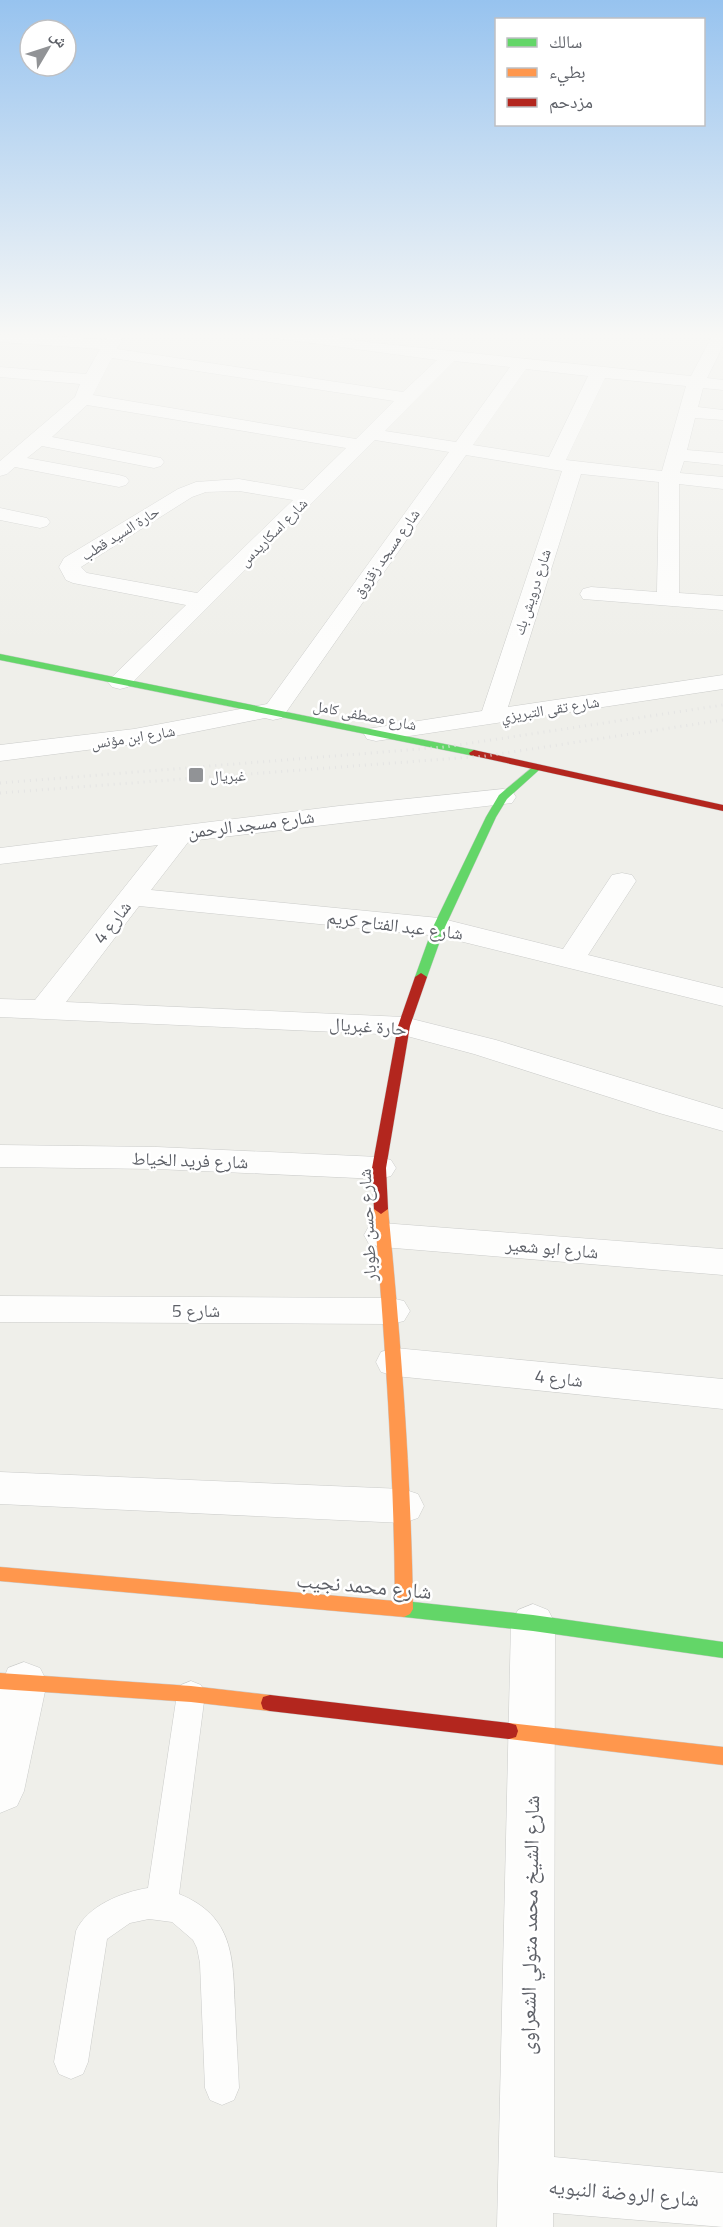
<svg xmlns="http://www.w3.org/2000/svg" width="723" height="2227" font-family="'Titillium Web','Noto Naskh Arabic',sans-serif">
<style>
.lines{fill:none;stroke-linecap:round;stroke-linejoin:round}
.lane-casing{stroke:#cbccca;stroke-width:1}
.street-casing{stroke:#cbccca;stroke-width:1}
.fast-casing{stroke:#cbcccb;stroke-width:1}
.slow-casing{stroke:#cbcccb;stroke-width:1}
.jam-casing{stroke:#cbcccb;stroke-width:1}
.lane{fill:#fdfdfc;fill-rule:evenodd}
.street{fill:#fdfdfc;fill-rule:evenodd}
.fast{fill:#63d668;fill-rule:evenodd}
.slow{fill:#ff974d;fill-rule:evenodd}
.jam{fill:#b3261e;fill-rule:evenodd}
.rail{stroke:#e5e5e4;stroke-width:3;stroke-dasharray:1 5;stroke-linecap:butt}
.poi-dot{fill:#919396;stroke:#fff;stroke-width:2}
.labels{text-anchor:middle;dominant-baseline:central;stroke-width:5;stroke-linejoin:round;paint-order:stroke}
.far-street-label{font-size:15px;fill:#5e6168;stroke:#fff}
.far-poi-label{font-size:15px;fill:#5e6168;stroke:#fff;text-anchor:start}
.street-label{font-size:18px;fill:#5e6168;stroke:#fff}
.near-street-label{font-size:21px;fill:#5e6168;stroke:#fff}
</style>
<rect width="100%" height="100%" fill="#efefea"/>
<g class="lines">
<defs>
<path id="lane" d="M191 1681 201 1685 205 1694 179 1894C234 1916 233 1958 235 2009 236 2035 238 2062 239 2088L234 2100 222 2105 210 2100 205 2088 200 1963 197 1948 193 1940 172 1922 149 1919 130 1923 107 1939 88 2062 83 2074 71 2079 59 2074 54 2062 76 1931C87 1906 122 1892 148 1888L177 1694 181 1685Z"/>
<g id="street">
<path d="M0 332 106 340 111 332H125L117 349 403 392 437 360 267 337 259 332H299L375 343 691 376 714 332H723V346L707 378 723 380V390L703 388 698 407 723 410V420L695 418 687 450 723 453V465L684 461 680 473 723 477V489L679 484V593L723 596V610L583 599 580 594 583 589 591 587 657 592 659 482 581 474 508 707 723 675V689L376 741 367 739 364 734 367 729 482 711 562 471 466 455 282 718 273 720 265 718 134 744 0 761V745L134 729 267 704 449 452 375 440 128 687 120 689 112 687 108 682 112 677 186 605 73 583 66 580 59 567 64 558 178 489 196 482 239 479 303 490 346 448 87 405 52 437 161 458 164 462 161 466 154 468 42 446 27 458 119 475 126 477 129 481 126 485 119 487 15 467 7 474 0 476V461L75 397 80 384 0 377V367L86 374 100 349 0 342ZM112 358 394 401 356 439 93 395ZM454 361 510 367 456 442 385 431ZM526 369 588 376 549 457 473 445ZM605 378 686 386 662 471 566 460ZM239 491 293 500 197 593 87 573 81 567 192 497 206 492Z"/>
<polygon points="0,508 47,518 50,522 47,526 40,528 0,520"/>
<polygon points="503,789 512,791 516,797 512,803 189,841 151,890 439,918 563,949 612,875 622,873 632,875 636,881 588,955 723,988 723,1006 439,936 139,906 66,1002 404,1017 496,1040 723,1109 723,1131 659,1113 474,1054 403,1035 0,1017 0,999 35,1000 158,845 0,864 0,848 339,806"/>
<polygon points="0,1145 157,1147 379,1157 391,1160 396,1168 391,1176 379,1179 157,1169 0,1167"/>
<polygon points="382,1223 723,1249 723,1275 382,1247 369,1244 364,1235 369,1226"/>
<polygon points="0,1296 391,1298 404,1301 410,1311 404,1321 391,1324 0,1322"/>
<polygon points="395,1348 723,1379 723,1409 395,1376 381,1372 376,1362 381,1352"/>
<polygon points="0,1472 403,1489 418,1494 424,1506 418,1518 403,1523 0,1504"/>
<polygon points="533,1604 548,1610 555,1623 554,2157 723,2173 723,2227 553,2213 553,2227 497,2227 511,1623 518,1610"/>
<polygon points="24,1662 40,1668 47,1682 24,1791 17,1806 0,1813 0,1688 8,1668"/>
</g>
<g id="fast">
<polygon points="0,654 474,750 479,753 474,756 0,660"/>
<polygon points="535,765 539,766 539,770 507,799 496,817 445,927 427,977 421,981 417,980 415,977 433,927 486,817 499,795"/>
<polygon points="404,1601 533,1615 723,1642 723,1658 533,1631 404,1617 398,1614 395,1609 398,1604"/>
</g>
<g id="slow">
<path d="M381 1204 388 1209C401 1342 411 1475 413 1609L410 1614 404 1617 0 1581V1567L395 1601C394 1470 385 1340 374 1209Z"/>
<polygon points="0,1673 191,1686 270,1695 277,1697 279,1703 277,1709 270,1711 191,1702 0,1689"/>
<polygon points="509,1723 723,1747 723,1765 509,1739 502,1737 500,1731 502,1725"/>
</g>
<g id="jam">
<polygon points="474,750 723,805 723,811 470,755 469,753"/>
<polygon points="421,973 427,977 410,1026 386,1168 388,1209 381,1214 374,1209 372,1168 398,1026 415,977"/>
<polygon points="270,1695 509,1723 516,1725 518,1731 516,1737 509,1739 270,1711 263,1709 261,1703 263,1697"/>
</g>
</defs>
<use href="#lane" class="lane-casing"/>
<use href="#street" class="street-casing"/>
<use href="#fast" class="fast-casing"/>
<use href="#slow" class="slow-casing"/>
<use href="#jam" class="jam-casing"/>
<use href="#lane" class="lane"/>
<use href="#street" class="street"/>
<use href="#fast" class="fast"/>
<use href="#slow" class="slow"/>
<use href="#jam" class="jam"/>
<g class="rail">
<polyline points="0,783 445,747 723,705"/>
<polyline points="0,793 485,756 723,720"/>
</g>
</g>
<linearGradient id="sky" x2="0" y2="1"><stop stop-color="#97c3ef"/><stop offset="0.52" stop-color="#f8f8f6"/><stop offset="1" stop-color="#f8f8f6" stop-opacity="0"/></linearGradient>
<rect width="723" height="644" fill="url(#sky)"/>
<rect class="poi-dot" x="188" y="767" width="16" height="16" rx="3"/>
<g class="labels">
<g class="far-street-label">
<text transform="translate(273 532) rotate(-45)">شارع اسكاريدس</text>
<text transform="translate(120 533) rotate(-32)">حارة السيد قطب</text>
<text transform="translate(386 553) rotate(-55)">شارع مسجد زقزوق</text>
<text transform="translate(532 592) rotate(-72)">شارع درويش بك</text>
<text transform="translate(550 709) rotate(-9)">شارع تقى التبريزي</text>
<text transform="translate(365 715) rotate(11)">شارع مصطفى كامل</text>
<text transform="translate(133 737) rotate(-9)">شارع ابن مؤنس</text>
</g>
<g class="far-poi-label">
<text x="210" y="775">غبريال</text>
</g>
<g class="street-label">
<text transform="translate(251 824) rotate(-7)">شارع مسجد الرحمن</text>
<text transform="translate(112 922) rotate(-52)">شارع 4</text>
<text transform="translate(395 925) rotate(7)">شارع عبد الفتاح كريم</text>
<text transform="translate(368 1026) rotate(4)">حارة غبريال</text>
<text transform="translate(190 1160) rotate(2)">شارع فريد الخياط</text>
<text transform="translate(367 1225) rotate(-93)">شارع حسن طوبار</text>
<text transform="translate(552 1248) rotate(5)">شارع ابو شعير</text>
<text x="196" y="1310">شارع 5</text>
<text transform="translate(559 1378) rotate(6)">شارع 4</text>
</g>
<g class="near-street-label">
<text transform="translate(364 1585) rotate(5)">شارع محمد نجيب</text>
<text transform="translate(529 1925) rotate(-89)">شارع الشيخ محمد متولي الشعراوى</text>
<text transform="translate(624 2192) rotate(5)">شارع الروضة النبويه</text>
</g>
</g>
<rect x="495" y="18" width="210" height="108" fill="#ffffff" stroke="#bfc0c3" stroke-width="1.5"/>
<rect x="507" y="38" width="30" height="9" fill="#63d668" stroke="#bfc0c3" stroke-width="1.5"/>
<text x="549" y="48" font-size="18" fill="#5e6168">سالك</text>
<rect x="507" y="68" width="30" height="9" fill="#ff974d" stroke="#bfc0c3" stroke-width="1.5"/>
<text x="549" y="78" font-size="18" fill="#5e6168">بطيء</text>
<rect x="507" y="98" width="30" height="9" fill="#b3261e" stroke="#bfc0c3" stroke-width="1.5"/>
<text x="549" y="108" font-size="18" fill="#5e6168">مزدحم</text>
<g transform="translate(48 48) rotate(51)"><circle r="28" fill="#ffffff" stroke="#bfc0c3" stroke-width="1.5"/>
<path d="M0-4.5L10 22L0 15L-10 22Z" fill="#919396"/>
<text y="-9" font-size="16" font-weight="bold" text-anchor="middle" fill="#5e6168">ش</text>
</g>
</svg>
